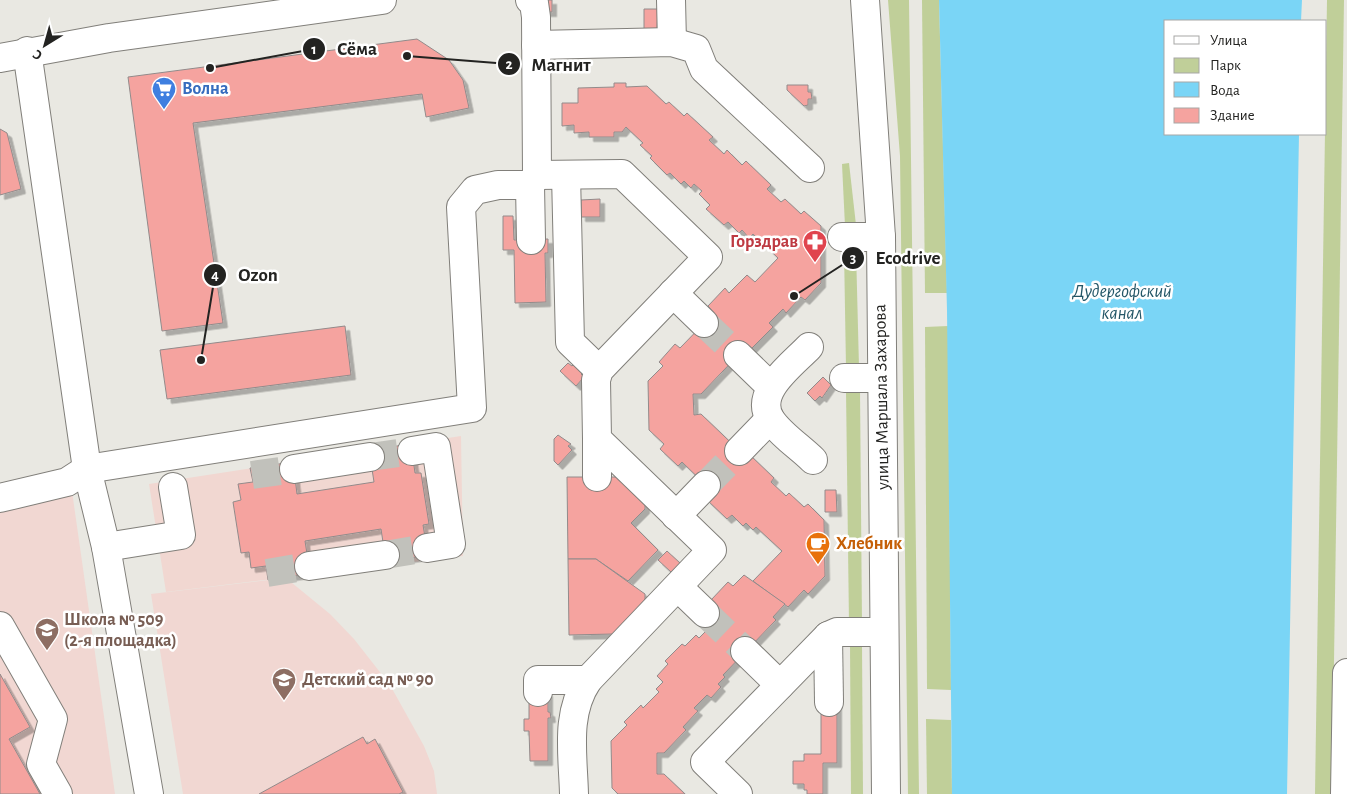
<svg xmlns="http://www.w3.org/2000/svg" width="1347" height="794" font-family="'Alegreya Sans',sans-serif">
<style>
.education{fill:#f1d7d2}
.medical{fill:#f1d7d1}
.green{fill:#c0cf99}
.water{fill:#7ad5f6}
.building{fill:#f5a39f;stroke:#928b8b;filter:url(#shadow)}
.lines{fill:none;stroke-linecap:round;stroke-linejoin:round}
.minor-tunnel{stroke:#c1c1bb;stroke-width:28;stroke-dasharray:28 14;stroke-linecap:butt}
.minor-casing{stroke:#817f7a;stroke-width:30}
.minor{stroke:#fff;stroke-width:28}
.labels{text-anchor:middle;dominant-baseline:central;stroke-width:5;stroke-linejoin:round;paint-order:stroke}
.shop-label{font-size:18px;font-weight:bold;fill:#366cbe;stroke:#fff;text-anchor:start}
.health-label{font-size:18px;font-weight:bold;fill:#be3a42;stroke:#fff;text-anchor:end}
.street-label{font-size:18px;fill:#232321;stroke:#fff}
.food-label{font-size:18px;font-weight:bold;fill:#c56008;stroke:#fff;text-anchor:start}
.education-label{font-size:18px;font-weight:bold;fill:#785e54;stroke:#fff;text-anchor:start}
.water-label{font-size:19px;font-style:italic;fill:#235667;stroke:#fff}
.leader{fill:none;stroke:#232321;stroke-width:2}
.callout-dot{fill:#232321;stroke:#fff;stroke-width:2}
.mark-label{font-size:15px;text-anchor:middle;font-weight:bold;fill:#fff}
.callout-label{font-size:19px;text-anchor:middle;font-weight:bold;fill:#232321;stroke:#fff;stroke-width:5;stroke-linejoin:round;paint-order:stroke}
</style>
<defs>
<filter id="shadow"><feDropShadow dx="4.5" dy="4.5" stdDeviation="0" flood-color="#0004"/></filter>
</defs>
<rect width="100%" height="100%" fill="#e9e8e2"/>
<g class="education">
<polygon points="72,491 115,794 0,794 0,508"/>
<polygon points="286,578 330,614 354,639 390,685 424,746 434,771 437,794 183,794 151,594"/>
</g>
<polygon class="medical" points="461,436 463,556 166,592 149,484"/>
<g class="green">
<polygon points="888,0 909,0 919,794 908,794 900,156"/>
<polygon points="922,0 939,0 947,293 925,293"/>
<polygon points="1327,0 1344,0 1332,794 1315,794"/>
<polygon points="849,163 856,225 845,226 842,164"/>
<polygon points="844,250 856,250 859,367 846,367"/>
<polygon points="948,326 951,690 927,689 925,327"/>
<polygon points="846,390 860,390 862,624 849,624"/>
<polygon points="850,644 862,645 863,794 851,794"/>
<polygon points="926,719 951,720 952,794 927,794"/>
</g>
<polygon class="water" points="939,0 1302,0 1301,21 1166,21 1166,134 1299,134 1287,794 952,794 947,310"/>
<g class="building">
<rect x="541" y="0" width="11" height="12"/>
<polygon points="644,9 658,9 657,29 644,29"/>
<polygon points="417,39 449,60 463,80 469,108 426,117 422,94 193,123 223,323 162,331 128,77"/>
<polygon points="614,83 626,83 626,87 647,86 666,104 669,102 684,116 687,113 713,137 709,140 724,154 727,150 742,165 746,161 771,185 767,189 781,202 785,199 801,214 804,211 821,226 821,283 805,300 801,297 786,313 783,309 769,323 773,327 748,352 744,349 701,394 693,394 694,415 701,414 746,457 749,454 774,478 771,482 786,496 789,493 804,507 808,504 824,520 825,576 808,594 804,590 788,607 753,581 782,551 756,527 753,530 746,523 743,526 732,515 727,519 706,499 713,492 682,462 678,466 660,449 664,444 649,430 648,381 663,366 659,362 675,344 680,348 714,313 708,306 725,288 729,293 747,275 755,282 778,258 753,234 749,238 742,230 739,233 728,222 724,225 706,209 710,205 699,194 702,191 694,184 691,188 684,181 681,184 670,173 667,175 650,158 652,156 640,145 643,143 626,127 622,132 614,132 614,137 589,137 589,132 574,133 574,125 562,126 562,103 578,103 578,88 614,87"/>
<polygon points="787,85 808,85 808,92 811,92 812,99 808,99 808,105 804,106 787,90"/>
<polygon points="0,129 7,133 21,189 0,195"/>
<polygon points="600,199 600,217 581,217 581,200"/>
<polygon points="503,216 513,216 514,240 548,239 548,253 545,253 546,302 515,303 514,250 503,250"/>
<polygon points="345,326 351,375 167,399 160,350"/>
<polygon points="568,363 572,366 574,364 583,372 581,374 584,377 576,386 560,371"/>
<polygon points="823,377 831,385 822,398 820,396 815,401 807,393"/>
<polygon points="558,435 571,444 568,446 572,450 558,465 554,461 554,439"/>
<polygon points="411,444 415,473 421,473 429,524 423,525 428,555 386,562 381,529 305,541 310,573 268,580 266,566 251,568 249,552 241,553 233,502 241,500 238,484 253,482 250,468 293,462 297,494 374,482 369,450"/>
<polygon points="567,477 618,477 645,503 645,509 631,523 658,550 628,581 596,559 568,559"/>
<polygon points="825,490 836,490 837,512 825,512"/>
<polygon points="667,551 680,563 671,572 658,560"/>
<polygon points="568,559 596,559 645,594 645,601 613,634 569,635"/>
<polygon points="744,575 785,604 773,617 776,620 723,675 725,677 718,684 721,687 711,698 707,695 694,708 698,711 683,727 686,730 664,753 657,753 657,774 664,774 685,794 618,794 612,788 611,741 627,725 624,722 641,705 643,708 659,692 656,689 663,682 657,676 668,664 665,661 682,644 685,646 696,635 699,638 708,629 702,623 703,615 715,603 711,600 728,582 733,586"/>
<polygon points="0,674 30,727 9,739 40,794 0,794"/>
<polygon points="529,692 548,692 548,712 550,712 551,718 548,718 548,761 530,761 529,731 524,731 524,719 529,719"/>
<polygon points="821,702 837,702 837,763 823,763 823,794 807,794 807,790 804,790 804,784 793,784 793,761 804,761 804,754 821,754"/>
<polygon points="363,737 367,744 375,739 403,792 399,794 259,794"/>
</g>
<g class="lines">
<g class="minor-tunnel">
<polyline points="704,323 738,355"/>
<polyline points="370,457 412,451"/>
<polyline points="252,475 294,469"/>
<polyline points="706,485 739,451"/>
<polyline points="385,555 427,548"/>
<polyline points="267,573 309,566"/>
<polyline points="705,613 745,651"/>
</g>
<defs>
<g id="minor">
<polyline points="671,0 672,42"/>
<polyline points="865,0 881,237 886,794"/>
<polyline points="536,45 672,42 696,49 704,69 810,168"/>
<polyline points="27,51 87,469 106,547 149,794"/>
<polyline points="0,58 109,38 382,0"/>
<path d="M537 175 622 174 708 257 599 370 596 380 597 439 712 550 588 680C565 714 573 754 574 794"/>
<polyline points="566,175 570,342 599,370"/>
<polyline points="530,185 531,240"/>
<polyline points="842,237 881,237"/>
<polyline points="673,293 704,323"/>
<path d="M809 347C793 364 752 393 771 420 781 435 800 447 813 460"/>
<polyline points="738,355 771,387"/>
<polyline points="844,378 882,378"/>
<polyline points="597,439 597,477"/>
<polyline points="412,451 436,447 451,544 427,548"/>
<polyline points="739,451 770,419"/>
<polyline points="294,469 370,457"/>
<polyline points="0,498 67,482 87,469 472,408 461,207 475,190 498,185 530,185 537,175 536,17 534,3 530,0"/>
<polyline points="676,516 706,485"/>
<polyline points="106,547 181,535 173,487"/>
<polyline points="309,566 385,555"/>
<polyline points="678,587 705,613"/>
<polyline points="0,626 53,719 41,764 58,794"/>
<polyline points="828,636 829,702"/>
<polyline points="745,651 780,685"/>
<polyline points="538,692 538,680 588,680"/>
<polyline points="738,794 705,762 828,636 837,632 884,632"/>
<polyline points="1345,794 1347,673"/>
</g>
</defs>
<use href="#minor" class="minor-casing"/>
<use href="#minor" class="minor"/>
</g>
<defs>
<symbol id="supermarket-pin" viewBox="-11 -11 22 30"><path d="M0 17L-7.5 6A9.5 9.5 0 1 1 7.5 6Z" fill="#3f7fe0" stroke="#fff"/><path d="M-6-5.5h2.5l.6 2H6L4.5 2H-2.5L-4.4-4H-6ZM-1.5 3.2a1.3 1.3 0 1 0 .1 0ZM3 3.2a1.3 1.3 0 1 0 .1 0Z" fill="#fff"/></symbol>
<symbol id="pharmacy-pin" viewBox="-11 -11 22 30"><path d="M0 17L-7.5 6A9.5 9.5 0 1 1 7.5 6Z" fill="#e0444e" stroke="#fff"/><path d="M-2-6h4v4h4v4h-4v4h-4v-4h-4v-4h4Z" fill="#fff"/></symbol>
<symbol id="cafe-pin" viewBox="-11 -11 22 30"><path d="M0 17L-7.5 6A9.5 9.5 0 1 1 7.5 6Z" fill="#e8710a" stroke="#fff"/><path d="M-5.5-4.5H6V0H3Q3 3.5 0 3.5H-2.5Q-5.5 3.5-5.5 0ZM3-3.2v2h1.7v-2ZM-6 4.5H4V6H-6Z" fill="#fff"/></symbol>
<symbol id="school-pin" viewBox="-11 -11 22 30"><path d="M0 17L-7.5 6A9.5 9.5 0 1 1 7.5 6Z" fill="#8d6e63" stroke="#fff"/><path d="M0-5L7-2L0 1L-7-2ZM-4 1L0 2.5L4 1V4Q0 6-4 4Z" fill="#fff"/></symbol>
</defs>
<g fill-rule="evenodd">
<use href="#supermarket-pin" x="150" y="75" width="28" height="38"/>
<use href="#pharmacy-pin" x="801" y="228" width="28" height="38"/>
<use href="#cafe-pin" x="804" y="530" width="28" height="38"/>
<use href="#school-pin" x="33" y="616" width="28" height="38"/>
<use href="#school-pin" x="270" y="666" width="28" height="38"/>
</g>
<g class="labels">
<g class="shop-label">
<text x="182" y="89">Волна</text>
</g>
<g class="health-label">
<text x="798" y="242">Горздрав</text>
</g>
<g class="street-label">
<text transform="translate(882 397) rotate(-91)">улица Маршала Захарова</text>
</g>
<g class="food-label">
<text x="836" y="544">Хлебник</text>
</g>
<g class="education-label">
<text x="64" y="620">Школа № 509<tspan x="64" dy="21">(2-я площадка)</tspan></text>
<text x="302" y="680">Детский сад № 90</text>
</g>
<g class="water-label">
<text x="1122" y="291">Дудергофский<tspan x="1122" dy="22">канал</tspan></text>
</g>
</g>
<path class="leader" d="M210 68L314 49M407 56L509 64M794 296L853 258M201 360L215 275"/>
<g class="callout-dot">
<circle cx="210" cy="68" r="5"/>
<circle cx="407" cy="56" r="5"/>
<circle cx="794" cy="296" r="5"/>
<circle cx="201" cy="360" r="5"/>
<circle cx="314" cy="49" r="12"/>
<circle cx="509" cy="64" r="12"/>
<circle cx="853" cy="258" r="12"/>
<circle cx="215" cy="275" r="12"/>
</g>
<g class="mark-label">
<text x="314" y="54">1</text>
<text x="509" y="69">2</text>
<text x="853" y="263">3</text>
<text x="215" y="280">4</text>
</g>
<g class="callout-label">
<text x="357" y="55">Сёма</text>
<text x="561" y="71">Магнит</text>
<text x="908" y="264">Ecodrive</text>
<text x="258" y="281">Ozon</text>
</g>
<rect x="1164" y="20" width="162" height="115" fill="#ffffff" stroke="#a7a7a6"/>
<rect x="1174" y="36" width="25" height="8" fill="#ffffff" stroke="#a7a7a6"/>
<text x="1210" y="45" font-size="15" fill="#232321">Улица</text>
<rect x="1174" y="58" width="25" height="15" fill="#c0cf99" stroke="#a7a7a6"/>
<text x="1210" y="70" font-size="15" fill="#232321">Парк</text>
<rect x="1174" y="82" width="25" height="15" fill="#7ad5f6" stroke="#a7a7a6"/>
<text x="1210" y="95" font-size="15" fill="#232321">Вода</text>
<rect x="1174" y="108" width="25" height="15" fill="#f5a39f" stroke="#a7a7a6"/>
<text x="1210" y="120" font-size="15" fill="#232321">Здание</text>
<g transform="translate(45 45) rotate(217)" stroke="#ffffff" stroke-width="4" paint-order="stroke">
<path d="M0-4L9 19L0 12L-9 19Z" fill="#232321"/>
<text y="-8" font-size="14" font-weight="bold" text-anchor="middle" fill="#232321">С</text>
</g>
</svg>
